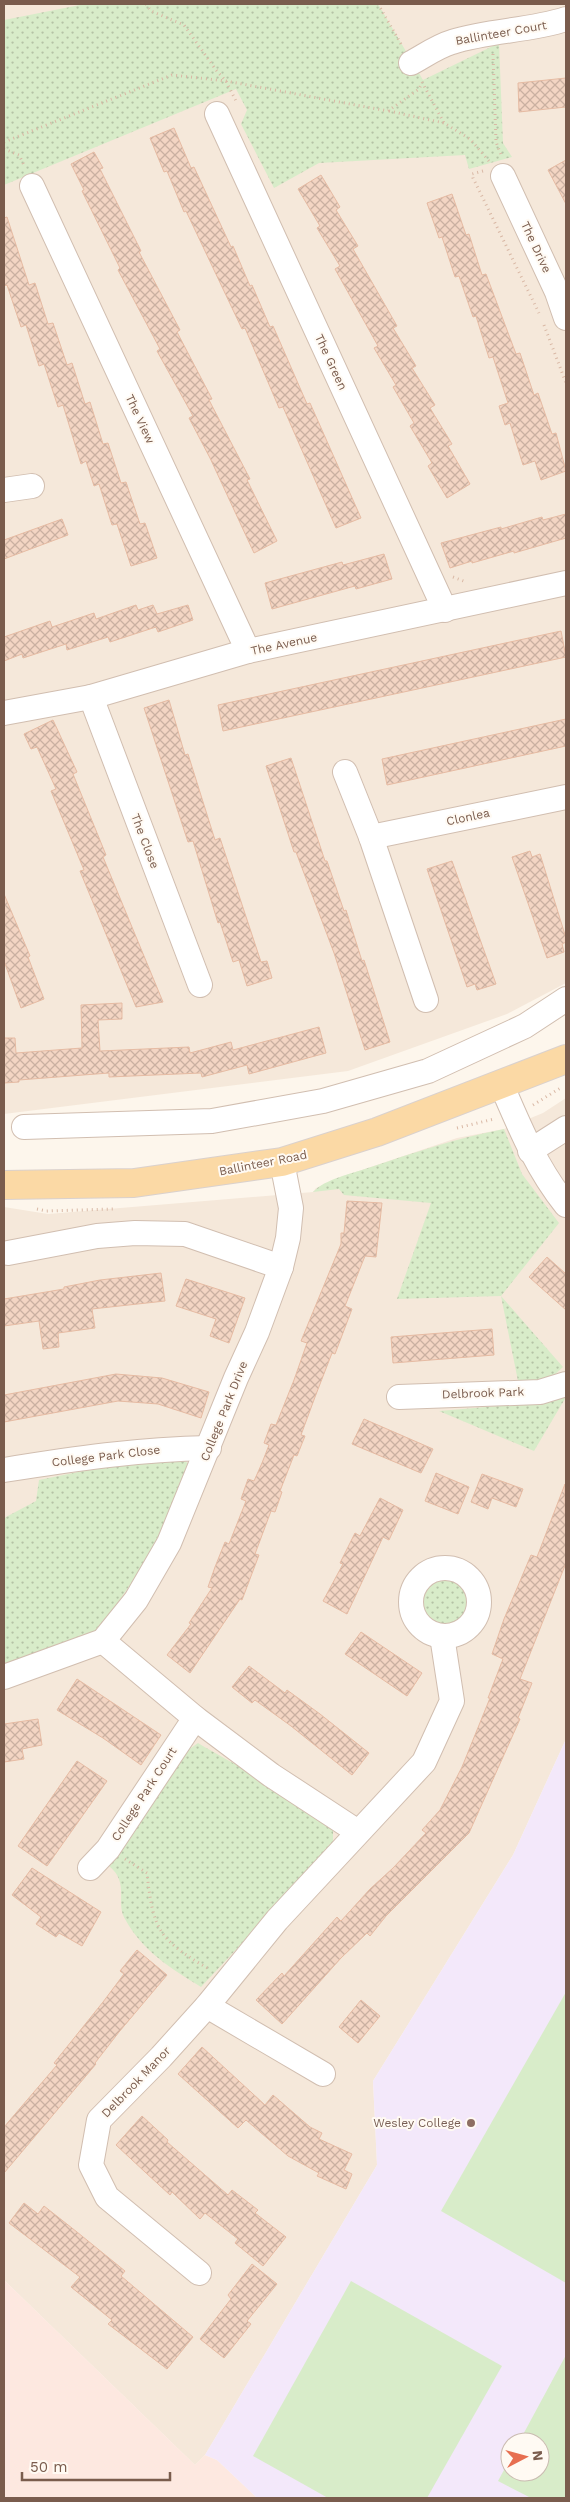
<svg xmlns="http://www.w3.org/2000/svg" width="570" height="2502" font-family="'Work Sans',sans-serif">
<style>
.residential{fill:#f5e8da}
.commercial{fill:#fde8e0}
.education{fill:#f3e8fa;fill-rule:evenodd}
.grass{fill:url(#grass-dots)}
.pitch{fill:#d8ecc9}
.building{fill:url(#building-cross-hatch);stroke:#e6bba3}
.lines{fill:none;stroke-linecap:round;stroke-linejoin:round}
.minor-casing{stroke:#d1beb0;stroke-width:26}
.major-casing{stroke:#dad1cd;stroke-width:30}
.path{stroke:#d9b8a5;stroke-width:3;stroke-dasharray:1 4;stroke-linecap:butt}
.minor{stroke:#fff;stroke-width:24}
.major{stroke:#fbd9a5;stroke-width:28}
.education-dot{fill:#8d6e63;stroke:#fffaf3;stroke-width:2}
.labels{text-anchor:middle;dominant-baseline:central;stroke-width:4;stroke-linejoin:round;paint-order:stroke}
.street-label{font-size:12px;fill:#7a5c4d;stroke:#fffaf3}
.education-label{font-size:12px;fill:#785e54;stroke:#fffaf3;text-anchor:end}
</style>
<defs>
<pattern id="grass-dots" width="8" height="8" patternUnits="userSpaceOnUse" patternTransform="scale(1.25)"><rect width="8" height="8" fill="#d8ecc9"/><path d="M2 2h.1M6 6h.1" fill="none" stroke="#b4c2a5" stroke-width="1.8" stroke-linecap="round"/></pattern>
<pattern id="building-cross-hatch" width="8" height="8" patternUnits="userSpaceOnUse" patternTransform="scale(1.25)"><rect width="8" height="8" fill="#f3d5c3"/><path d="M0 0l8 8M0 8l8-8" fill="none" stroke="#cab0a1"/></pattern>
</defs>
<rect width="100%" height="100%" fill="#fdf6ec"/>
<g class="residential">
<polygon points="4,4 566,4 566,983 507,1014 348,1071 4,1114"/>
<polygon points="566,1098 566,1739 513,1855 373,2081 377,2165 205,2455 195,2465 4,2280 4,1207 48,1214 313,1192 316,1188 338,1178 436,1145 457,1138 504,1129 543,1113"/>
</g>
<polygon class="commercial" points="4,2280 195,2465 205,2455 217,2460 257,2498 4,2498"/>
<path class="education" d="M566 1739V2498H257L217 2460 205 2455 377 2165 373 2081 513 1855ZM510 2442H540V2472H510Z"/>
<g class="grass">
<polygon points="85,4 378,4 423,80 499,43 503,143 512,157 469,169 465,155 319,163 274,188 241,124 247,110 236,89 4,185 4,20"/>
<path d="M504 1129 522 1174 559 1223 501 1296 397 1299 431 1203 344 1195 339 1189 313 1192C325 1179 351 1174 368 1168 413 1153 457 1138 504 1129Z"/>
<polygon points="501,1296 563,1367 550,1379 518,1381"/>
<polygon points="566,1397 534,1451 439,1411 534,1403"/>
<polygon points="177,1458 188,1463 192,1473 150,1556 96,1634 4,1664 4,1520 6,1517 36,1501 39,1480 117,1464"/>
<circle cx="445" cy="1602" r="28"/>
<path d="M198 1743C239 1768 301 1796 333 1830V1846L201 1987C172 1969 142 1951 125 1919 115 1902 130 1883 109 1866L174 1760Z"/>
</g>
<g class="pitch">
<polygon points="566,1992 566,2283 441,2211"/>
<polygon points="351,2281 502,2366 427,2498 328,2498 253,2456"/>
<polygon points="566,2355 566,2498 531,2498 498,2481 510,2459 510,2472 540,2472 540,2442 519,2442"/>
</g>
<g class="building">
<polygon points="566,78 566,107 519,112 518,83"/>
<polygon points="174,128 191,168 194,167 231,247 233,246 250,286 252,285 270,327 273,326 307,404 310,403 361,518 336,528 283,407 279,408 245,328 242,329 186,211 184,212 167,171 164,172 150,138"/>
<polygon points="94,152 103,168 100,169 141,251 139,252 180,330 177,332 212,399 209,400 250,479 247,480 277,541 254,553 210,458 189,418 193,416 157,351 160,349 118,270 120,268 82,191 84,190 71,164"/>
<polygon points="566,160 566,204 548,170"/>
<polygon points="321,175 340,207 336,210 358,246 353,249 397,326 393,328 416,366 412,368 435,405 430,408 452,444 448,446 470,484 447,498 428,466 432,463 410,426 414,423 393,387 396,385 374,348 378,346 335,269 340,266 317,228 320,226 298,189"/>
<polygon points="452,194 466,235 469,234 482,275 486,274 516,354 520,353 534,395 538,393 552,434 556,433 566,471 541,480 535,461 523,465 510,423 505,425 499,406 508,403 493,357 489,358 476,316 473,317 459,276 455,277 442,237 439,238 427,203"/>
<polygon points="7,217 29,285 35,283 48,324 53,323 67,365 72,363 85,404 90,402 103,444 108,443 121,483 126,482 140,524 145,523 157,558 131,566 117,524 112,525 99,484 94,486 86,461 81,464 63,405 58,407 44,364 39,366 26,325 21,327 7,285 4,286 4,218"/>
<polygon points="566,514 566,538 514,553 514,551 472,563 472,561 450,568 441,543 501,527 501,529 542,517 543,520"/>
<polygon points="62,519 68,535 4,559 4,540"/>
<polygon points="384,554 392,579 356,589 355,586 272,609 265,583 342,562 343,565"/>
<polygon points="136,605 138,610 153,605 157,614 188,605 193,620 158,632 156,627 110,642 108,637 67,650 66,644 23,658 22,654 4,661 4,637 50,621 52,627 94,613 96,619"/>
<polygon points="561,631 566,657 223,731 218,705"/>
<polygon points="169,700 185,755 188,754 215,840 220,838 261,962 267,961 272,978 247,986 239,960 233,962 220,922 218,923 193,841 188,842 144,708"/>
<polygon points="566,719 566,746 387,785 382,759"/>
<polygon points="53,720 77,772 73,774 106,855 103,857 163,1002 136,1007 80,871 84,870 51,791 56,789 37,747 31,749 24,734"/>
<polygon points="291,758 325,861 327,861 344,911 346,910 362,961 364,960 390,1042 365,1050 334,953 296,852 294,852 266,766"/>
<polygon points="530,851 532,857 540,854 566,938 566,942 562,944 564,952 547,958 512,857"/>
<polygon points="452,861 496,984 477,990 475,984 467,987 427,869"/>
<polygon points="4,894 30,956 28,957 44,999 21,1008 4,961"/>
<polygon points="122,1003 122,1019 98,1020 100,1051 189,1047 190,1053 231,1042 233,1050 319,1027 326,1053 249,1074 247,1065 202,1077 201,1073 109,1077 109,1073 19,1080 19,1082 4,1083 4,1038 15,1038 16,1053 82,1048 81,1005"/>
<polygon points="347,1201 382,1203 376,1257 365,1256 345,1306 352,1309 335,1354 332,1353 315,1397 301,1435 305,1436 297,1456 294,1455 280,1491 282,1492 275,1512 271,1511 255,1554 259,1555 242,1600 240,1599 190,1673 167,1655 191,1624 189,1623 212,1588 208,1587 215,1567 225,1542 229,1544 246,1501 241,1499 248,1479 254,1481 262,1463 269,1445 264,1443 271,1424 276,1425 294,1380 307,1343 301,1341 341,1244 341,1233 344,1233"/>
<polygon points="547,1257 566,1274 566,1310 529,1277"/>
<polygon points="161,1273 165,1301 92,1309 95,1328 58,1333 59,1347 43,1349 39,1321 4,1326 4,1299 64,1289 64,1287 100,1280"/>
<polygon points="186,1279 245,1298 229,1343 210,1336 216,1319 176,1306"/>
<polygon points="492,1329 494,1355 393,1363 391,1337"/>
<polygon points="116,1374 162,1378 209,1392 201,1418 158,1404 118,1401 4,1422 4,1395"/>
<polygon points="364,1419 433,1449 421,1473 352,1444"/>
<polygon points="436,1473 469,1487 458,1514 425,1501"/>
<polygon points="482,1474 523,1489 516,1507 492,1498 488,1509 471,1502"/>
<polygon points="565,1484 566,1563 520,1679 532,1683 518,1718 520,1719 469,1833 386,1916 370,1936 367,1933 341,1958 282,2024 256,2000 282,1973 284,1976 337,1917 341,1921 370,1889 393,1868 426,1833 422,1830 440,1810 462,1767 490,1698 488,1698 503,1659 492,1654 504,1619 531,1555 537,1557"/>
<polygon points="380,1498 403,1510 389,1540 383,1537 347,1614 323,1601 343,1564 340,1563 355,1533 360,1536"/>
<polygon points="361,1632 422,1673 407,1696 345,1654"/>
<polygon points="249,1666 285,1693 287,1690 320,1714 369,1753 352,1775 291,1726 255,1700 252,1703 232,1687"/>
<polygon points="77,1679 161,1735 141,1765 103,1738 57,1710"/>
<polygon points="38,1719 42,1745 22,1749 24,1759 4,1762 4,1724"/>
<polygon points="77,1761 107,1781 47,1866 18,1846"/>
<polygon points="32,1868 101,1912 82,1946 59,1933 56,1937 36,1924 41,1917 12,1895"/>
<polygon points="137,1950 167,1975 119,2032 95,2063 96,2064 4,2173 4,2127 57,2065 54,2063 103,2002 124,1974 120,1971"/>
<polygon points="361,2000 380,2016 358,2043 339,2027"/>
<polygon points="202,2047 265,2105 273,2095 310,2127 322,2133 319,2139 352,2154 344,2170 352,2174 346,2189 317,2176 319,2173 288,2156 246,2120 238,2128 178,2074"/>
<polygon points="142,2116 168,2140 167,2142 228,2195 232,2190 258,2210 255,2213 286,2237 263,2266 235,2243 238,2239 205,2213 200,2219 172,2192 170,2195 145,2172 116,2145"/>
<polygon points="24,2203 38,2214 44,2206 77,2232 125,2271 121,2276 193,2337 167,2369 108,2324 112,2320 71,2287 80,2277 9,2223"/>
<polygon points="252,2264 277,2284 247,2321 251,2324 224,2358 200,2339 231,2299 228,2295"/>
</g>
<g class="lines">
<defs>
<g id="minor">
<path d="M411 63C424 56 438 46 452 42 490 30 529 31 566 19"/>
<polyline points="217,114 445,610"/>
<polyline points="503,176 557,292 566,318"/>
<polyline points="32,186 248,651"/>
<polyline points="4,490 32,486"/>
<polyline points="91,697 200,985"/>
<polyline points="4,713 91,697 248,651 566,583"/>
<polyline points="345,772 371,837 426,1000"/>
<polyline points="371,837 566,797"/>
<path d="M502 1086C520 1128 537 1169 566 1205"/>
<polyline points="24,1127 212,1121 323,1101 428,1071 525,1026 566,999"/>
<polyline points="530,1151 566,1128"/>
<polyline points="8,1253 97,1236 135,1233 185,1234 281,1267"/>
<polyline points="399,1397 540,1392 566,1384"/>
<path d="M4 1470C72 1459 140 1449 209 1448"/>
<circle cx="445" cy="1602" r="34"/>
<polyline points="103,1641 195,1718 271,1775 358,1832"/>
<polyline points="4,1677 103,1641 136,1600 169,1543 236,1378 257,1332 281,1267 288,1238 291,1208 282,1162"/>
<polyline points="90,1868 108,1849 195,1718"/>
<polyline points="207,2006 323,2074"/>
<polyline points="199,2273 107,2197 91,2165 99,2120 161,2057 207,2006 277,1920 424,1762 452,1701 442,1636"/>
</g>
<polyline id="major" points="4,1185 134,1183 282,1162 377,1132 566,1059"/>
</defs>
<use href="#minor" class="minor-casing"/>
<use href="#major" class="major-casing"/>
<g class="path">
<polyline points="146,4 151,11 184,25 216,70 226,81 237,103"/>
<polyline points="378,4 401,44"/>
<polyline points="493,54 496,142 502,157"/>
<polyline points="422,82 444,123 470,139 489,161"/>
<polyline points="389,111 444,123"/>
<polyline points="4,142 172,75 226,81 388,111 419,89 422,83"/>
<polyline points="4,149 19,155 25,167"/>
<polyline points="483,171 472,174 473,178 539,313"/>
<polyline points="544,325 566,383"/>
<polyline points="453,577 466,582"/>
<polyline points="533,1105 562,1087"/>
<polyline points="457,1128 494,1119"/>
<polyline points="37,1209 46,1211 113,1209"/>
<path d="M125 1859 147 1873C153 1930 159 1940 209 1969"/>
</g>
<use href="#minor" class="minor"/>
<use href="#major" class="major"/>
</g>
<circle class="education-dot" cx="471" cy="2123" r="5"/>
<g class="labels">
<g class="street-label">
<text transform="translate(501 33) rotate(-10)">Ballinteer Court</text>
<text transform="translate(536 247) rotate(65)">The Drive</text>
<text transform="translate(331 362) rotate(65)">The Green</text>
<text transform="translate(140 419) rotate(65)">The View</text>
<text transform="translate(284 644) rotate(-12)">The Avenue</text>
<text transform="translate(468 817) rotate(-12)">Clonlea</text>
<text transform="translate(145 841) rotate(69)">The Close</text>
<text transform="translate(263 1163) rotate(-11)">Ballinteer Road</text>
<text transform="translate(483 1393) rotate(-2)">Delbrook Park</text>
<text transform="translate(224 1411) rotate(-68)">College Park Drive</text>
<text transform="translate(106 1456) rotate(-7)">College Park Close</text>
<text transform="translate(144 1794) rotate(-57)">College Park Court</text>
<text transform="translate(136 2082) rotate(-46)">Delbrook Manor</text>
</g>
<g class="education-label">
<text x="461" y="2123">Wesley College</text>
</g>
</g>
<rect width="570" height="2502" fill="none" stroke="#7a5c4d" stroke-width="10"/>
<g transform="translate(525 2457) rotate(84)"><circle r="24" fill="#fffaf3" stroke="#cabbb1"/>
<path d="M0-4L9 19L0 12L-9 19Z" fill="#e76f51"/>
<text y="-8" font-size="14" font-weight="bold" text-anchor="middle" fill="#7a5c4d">N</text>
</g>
<path d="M22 2472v8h148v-8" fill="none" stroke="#7a5c4d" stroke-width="2.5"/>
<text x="30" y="2472" font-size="15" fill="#7a5c4d" stroke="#fffaf3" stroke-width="4" paint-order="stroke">50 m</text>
</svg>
